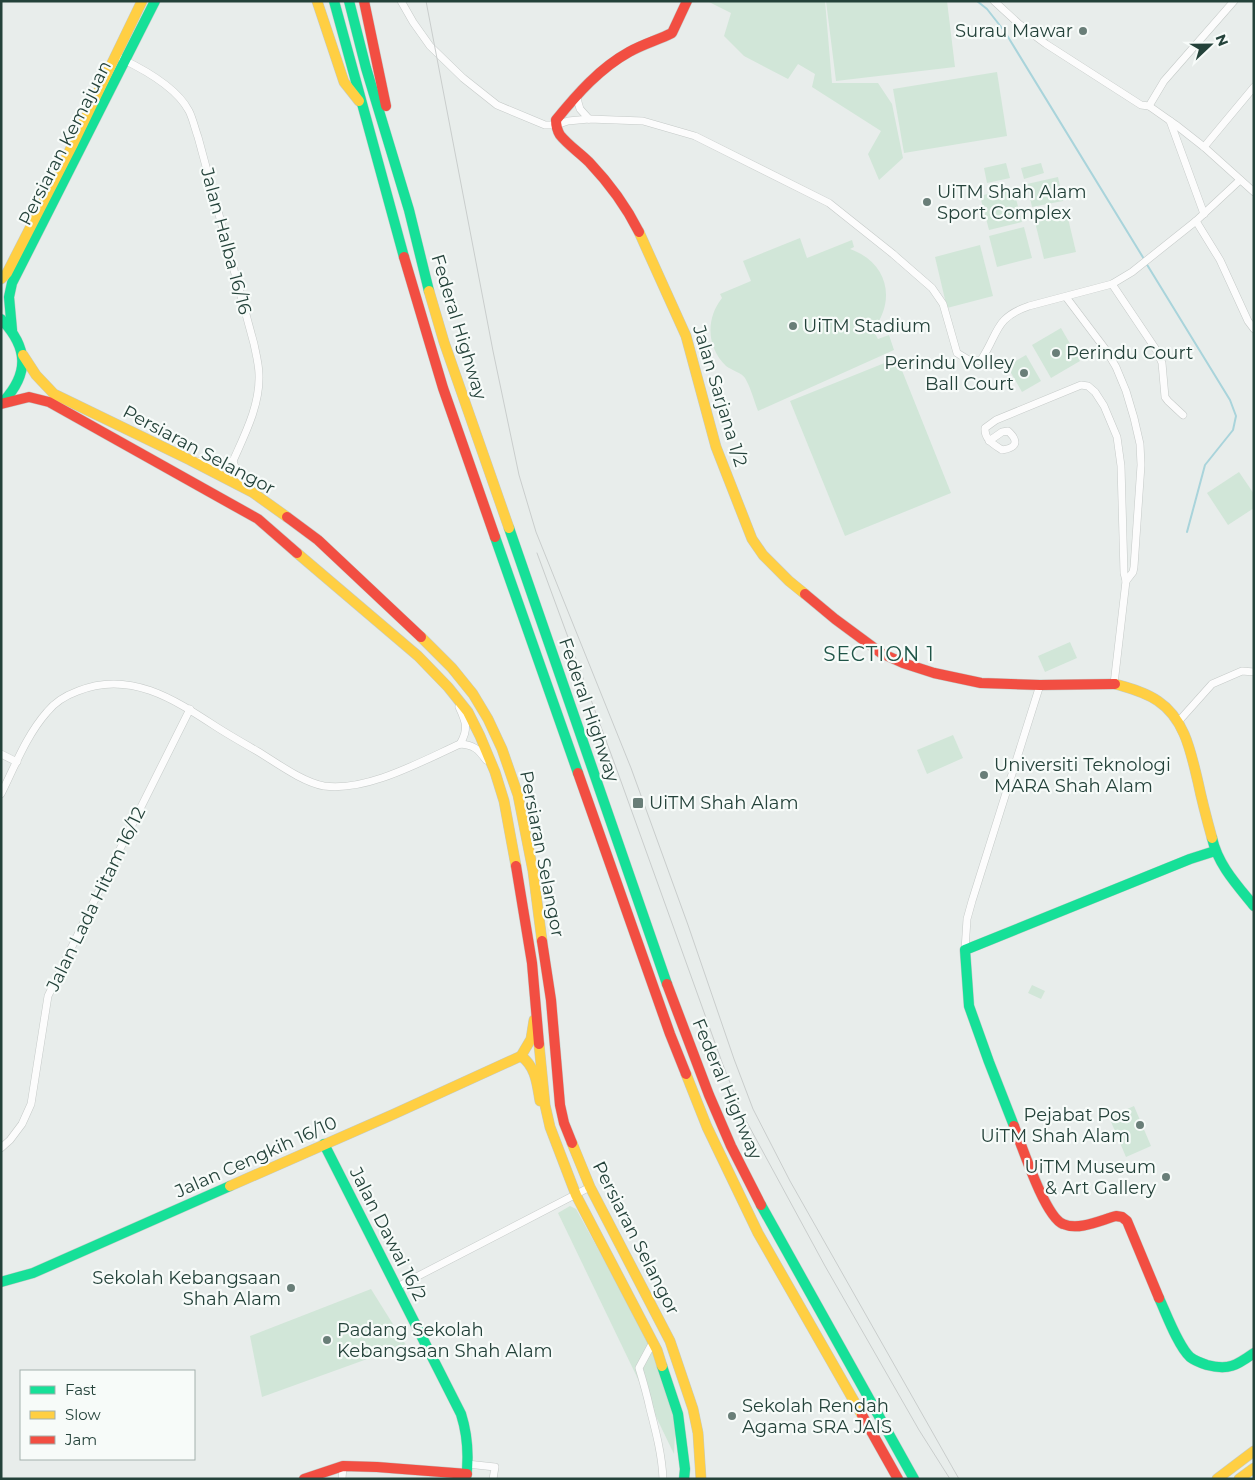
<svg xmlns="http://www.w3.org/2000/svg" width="1255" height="1480" font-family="Montserrat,sans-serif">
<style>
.green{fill:#d1e6d8}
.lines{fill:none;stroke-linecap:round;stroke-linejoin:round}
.stream{stroke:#a9d4db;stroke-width:2}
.street-casing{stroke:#c5cac8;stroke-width:8}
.fast-casing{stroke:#c3cbc8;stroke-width:11}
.slow-casing{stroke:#c3cbc8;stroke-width:11}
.jam-casing{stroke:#c3cbc8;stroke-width:11}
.street{stroke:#fcfcfc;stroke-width:7}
.fast{stroke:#16e098;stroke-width:10}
.slow{stroke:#ffcf43;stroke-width:10}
.jam{stroke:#f24e42;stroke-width:10}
.tram{stroke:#c9cdcc;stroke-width:1}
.poi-dot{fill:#697e78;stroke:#f7fbf9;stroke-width:2}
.labels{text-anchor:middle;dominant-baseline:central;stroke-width:4.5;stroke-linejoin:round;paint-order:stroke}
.poi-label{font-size:18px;fill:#24423a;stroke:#f7fbf9;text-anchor:start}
.street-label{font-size:18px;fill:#24423a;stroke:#f7fbf9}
.quarter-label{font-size:20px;letter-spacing:1px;fill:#1f5548;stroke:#f7fbf9}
</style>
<rect width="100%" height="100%" fill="#e8edeb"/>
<g class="green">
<polygon points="707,1 825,1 832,83 878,83 892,104 903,158 879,180 868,154 881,131 812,87 815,74 798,64 788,79 744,56 724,36 731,13"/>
<polygon points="826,1 947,1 955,67 836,81"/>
<polygon points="997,72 1007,136 904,153 893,89"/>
<polygon points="1006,163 1010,178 987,183 984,168"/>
<polygon points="1041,163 1044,173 1024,179 1021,168"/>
<polygon points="1058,177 1063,201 1032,207 1027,184"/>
<polygon points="1013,187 1022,222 989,230 980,196"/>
<polygon points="1067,214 1076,252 1044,259 1035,222"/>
<polygon points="1024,227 1032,258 997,267 989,236"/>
<path d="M800 238 807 258 852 240 854 247 850 249C887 262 897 299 873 330L878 339 889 335 894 350 758 411C754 401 751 388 745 378 742 373 731 370 726 366 706 347 706 318 722 298L720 294 751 281 743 261Z"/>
<polygon points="980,245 993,296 947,308 935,257"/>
<polygon points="1061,328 1080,361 1051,378 1032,345"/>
<polygon points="1026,355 1041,381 1022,392 1007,366"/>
<polygon points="897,358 951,493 845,536 790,401"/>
<polygon points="1239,472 1254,494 1254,508 1228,525 1207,493"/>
<polygon points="1070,642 1077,658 1045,672 1038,656"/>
<polygon points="953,735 963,758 927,774 917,750"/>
<polygon points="1032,985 1045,991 1041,999 1028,993"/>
<polygon points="1134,1106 1151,1146 1126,1157 1109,1117"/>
<polygon points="570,1206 576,1209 653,1349 676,1414 674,1454 558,1213"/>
<polygon points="371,1289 406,1345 262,1397 250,1336"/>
</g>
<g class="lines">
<g class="stream">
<polyline points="977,1 987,9 1005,32 1144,259"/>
<polyline points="1146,263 1230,400 1236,416 1233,430 1205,465 1187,532"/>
</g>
<defs>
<g id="street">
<path d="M401 1 413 22 430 46 463 78 497 105 545 125H556L568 121 589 119 643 121 695 136 829 203 893 254 932 288 943 304 957 353 972 362 981 360C999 333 994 318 1029 306L1112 284 1132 272 1196 221 1240 180"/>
<polyline points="994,1 1019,24 1046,44 1141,105 1149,106 1176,125 1204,147 1254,192"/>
<path d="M122 59C145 70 177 88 189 111 193 119 195 129 198 137L254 344C256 354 259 365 259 375 260 405 245 434 233 461L236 470 249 488"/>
<polyline points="576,95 580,109 589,119"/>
<polyline points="1149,106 1164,81 1234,1"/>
<polyline points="1170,121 1204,214"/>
<polyline points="1204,147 1254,87"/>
<polyline points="1196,221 1220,260 1248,321 1254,329"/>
<polyline points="1112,284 1157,351 1162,363 1165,397 1168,401 1183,415"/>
<polyline points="1066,297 1106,350 1116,367 1126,391 1134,418 1140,444 1141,465 1134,567 1133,572 1126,581 1114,684"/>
<path d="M989 441 1002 432 1008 431C1019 441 1017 448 1002 450 993 444 984 439 985 428L996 420 1081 385 1088 386 1095 392 1104 406 1117 437 1121 466 1124 573 1126 581"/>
<polyline points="198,461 223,463 233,461"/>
<path d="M459 707C466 722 469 729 460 744"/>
<polyline points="1178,722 1212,684 1242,671 1254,672"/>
<polyline points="1,754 17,762"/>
<path d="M1 794C15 766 26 736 47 712 55 702 67 695 78 691 129 670 174 699 215 726 229 735 243 743 257 751 277 763 302 782 324 786 367 792 422 761 460 744 474 745 478 749 486 760"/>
<polyline points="965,950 967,919 972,901 1040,685"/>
<polyline points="1,1148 10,1140 22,1124 31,1104 48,996 97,895 190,709"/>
<polyline points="397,1287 590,1187"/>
<path d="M653 1342 639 1368C643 1381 647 1395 650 1409 656 1432 662 1455 663 1479"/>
<polyline points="467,1464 495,1467 493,1479"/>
<polyline points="342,1479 343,1466"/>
</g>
<g id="fast">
<polyline points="334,1 404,257"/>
<polyline points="349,1 366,68 409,210 429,291"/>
<path d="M1 319C28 347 30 373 3 402"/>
<polyline points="12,330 9,297 12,283 155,1"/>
<polyline points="509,528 667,984"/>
<polyline points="495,537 578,773"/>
<path d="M1212 838C1218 865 1237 885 1254 906"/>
<polyline points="1014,1126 989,1062 969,1006 965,950 1190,859 1215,851"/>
<path d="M324 1144 461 1414C468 1436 469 1457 466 1479"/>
<polyline points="761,1205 914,1479"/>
<polyline points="1,1282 33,1273 230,1186"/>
<path d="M1159 1298C1166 1313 1178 1346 1190 1357 1195 1361 1201 1363 1207 1365 1229 1371 1237 1365 1254 1353"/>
<polyline points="662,1366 678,1414 685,1469 684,1479"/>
</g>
<g id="slow">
<polyline points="317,1 344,82 359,101"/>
<polyline points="639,232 686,336 716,447 752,539 763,555 789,581 805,594"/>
<polyline points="1,279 7,273 72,146 142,1"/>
<polyline points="429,291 444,342 509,528"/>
<polyline points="23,355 36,375 54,394 190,460 252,492 287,517"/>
<polyline points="297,553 418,656 448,687 468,712 480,736 495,772 504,801 516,866"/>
<polyline points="421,637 452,668 473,694 488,719 502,749 518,795 533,871 542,941"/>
<path d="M1115 684C1129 688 1145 692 1158 701 1185 719 1191 753 1198 782 1202 801 1207 820 1212 838"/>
<polyline points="539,1044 545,1105 550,1127 576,1195 657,1350 662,1366"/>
<path d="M521 1056C536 1067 537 1084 540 1101"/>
<polyline points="686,1074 707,1127 758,1233 862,1415"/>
<polyline points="572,1143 590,1187 670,1341 693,1409 698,1433 701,1479"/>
<polyline points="230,1186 394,1114 521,1056 531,1039 534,1020"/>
<polyline points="1217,1479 1254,1451"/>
<polyline points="1239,1479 1254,1468"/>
</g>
<g id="jam">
<polyline points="364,1 386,106"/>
<path d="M639 232C626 206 608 182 589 162 580 153 568 145 560 135 557 130 556 126 556 120 577 94 600 68 629 52 643 44 658 40 672 33L687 1"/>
<polyline points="404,257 443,388 495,537"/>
<polyline points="1,404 29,397 49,402 258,519 297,553"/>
<polyline points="287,517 318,540 421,637"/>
<polyline points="805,594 835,619 881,653 903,663 934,673 981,683 1040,685 1115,684"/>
<polyline points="578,773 670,1034 686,1074"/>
<polyline points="516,866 532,963 539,1044"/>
<polyline points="542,941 551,1000 560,1105 564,1123 572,1143"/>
<polyline points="667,984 709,1095 731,1146 761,1205"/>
<path d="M1014 1126C1022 1146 1045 1217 1063 1224 1079 1231 1101 1220 1116 1216L1122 1217 1127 1221 1159 1298"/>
<polyline points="862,1415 898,1479"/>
<polyline points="304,1479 343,1466 377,1467 467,1474"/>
</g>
</defs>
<use href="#street" class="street-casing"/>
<use href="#fast" class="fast-casing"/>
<use href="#slow" class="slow-casing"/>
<use href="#jam" class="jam-casing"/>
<use href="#street" class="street"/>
<use href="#fast" class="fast"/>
<use href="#slow" class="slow"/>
<use href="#jam" class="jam"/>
<g class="tram">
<polyline points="426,1 493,351 519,475 536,532 631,768 688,925 734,1059 753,1109 790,1181 959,1479"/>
<polyline points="537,553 618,773 723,1065 743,1115 825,1266 919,1430 950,1479"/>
</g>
</g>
<g class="poi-dot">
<circle cx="1083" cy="31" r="5"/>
<circle cx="927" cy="202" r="5"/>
<circle cx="793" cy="326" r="5"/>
<circle cx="1056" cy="353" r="5"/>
<circle cx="1024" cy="373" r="5"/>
<circle cx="984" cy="775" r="5"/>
<rect x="632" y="797" width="12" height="12" rx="2.5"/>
<circle cx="1140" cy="1125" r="5"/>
<circle cx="1166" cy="1177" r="5"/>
<circle cx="291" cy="1288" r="5"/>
<circle cx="327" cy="1340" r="5"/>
<circle cx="732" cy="1416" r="5"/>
</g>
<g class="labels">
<g class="poi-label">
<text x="1073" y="31" text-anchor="end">Surau Mawar</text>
<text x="937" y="192">UiTM Shah Alam<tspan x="937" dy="21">Sport Complex</tspan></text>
<text x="803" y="326">UiTM Stadium</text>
<text x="1066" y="353">Perindu Court</text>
<text x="1014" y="363" text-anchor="end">Perindu Volley<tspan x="1014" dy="21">Ball Court</tspan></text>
<text x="994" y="765">Universiti Teknologi<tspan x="994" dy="21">MARA Shah Alam</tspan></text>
<text x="649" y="803">UiTM Shah Alam</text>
<text x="1130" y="1115" text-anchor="end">Pejabat Pos<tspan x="1130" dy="21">UiTM Shah Alam</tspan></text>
<text x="1156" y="1167" text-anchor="end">UiTM Museum<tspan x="1156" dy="21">&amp; Art Gallery</tspan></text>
<text x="281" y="1278" text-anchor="end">Sekolah Kebangsaan<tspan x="281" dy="21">Shah Alam</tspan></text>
<text x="337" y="1330">Padang Sekolah<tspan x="337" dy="21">Kebangsaan Shah Alam</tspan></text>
<text x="742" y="1406">Sekolah Rendah<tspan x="742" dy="21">Agama SRA JAIS</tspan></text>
</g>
<g class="street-label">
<text transform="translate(65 143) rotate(-63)">Persiaran Kemajuan</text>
<text transform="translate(226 241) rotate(75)">Jalan Halba 16/16</text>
<text transform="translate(459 327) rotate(73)">Federal Highway</text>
<text transform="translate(720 396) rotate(73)">Jalan Sarjana 1/2</text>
<text transform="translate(199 450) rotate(28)">Persiaran Selangor</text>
<text transform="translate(589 710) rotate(71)">Federal Highway</text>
<text transform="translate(542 854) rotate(79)">Persiaran Selangor</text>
<text transform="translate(96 899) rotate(-64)">Jalan Lada Hitam 16/12</text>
<text transform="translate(727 1089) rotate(67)">Federal Highway</text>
<text transform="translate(256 1157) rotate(-24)">Jalan Cengkih 16/10</text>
<text transform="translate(388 1234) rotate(63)">Jalan Dawai 16/2</text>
<text transform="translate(636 1238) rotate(63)">Persiaran Selangor</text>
</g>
<g class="quarter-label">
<text x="879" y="654">SECTION 1</text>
</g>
</g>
<rect width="1255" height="1480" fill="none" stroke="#24423a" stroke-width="5"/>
<rect x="20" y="1370" width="175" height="90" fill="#f7fbf9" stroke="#a3b1ad"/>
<rect x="30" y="1386" width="25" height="8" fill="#16e098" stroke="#a3b1ad"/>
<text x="65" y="1395" font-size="15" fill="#24423a">Fast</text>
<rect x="30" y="1411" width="25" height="8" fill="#ffcf43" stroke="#a3b1ad"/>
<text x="65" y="1420" font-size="15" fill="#24423a">Slow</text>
<rect x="30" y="1436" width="25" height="8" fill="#f24e42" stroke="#a3b1ad"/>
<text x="65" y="1445" font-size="15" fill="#24423a">Jam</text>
<g transform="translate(1210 45) rotate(68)" stroke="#f7fbf9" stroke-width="4" paint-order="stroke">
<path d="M0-4L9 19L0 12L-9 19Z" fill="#24423a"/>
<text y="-8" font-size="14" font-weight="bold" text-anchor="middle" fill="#24423a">N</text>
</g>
</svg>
